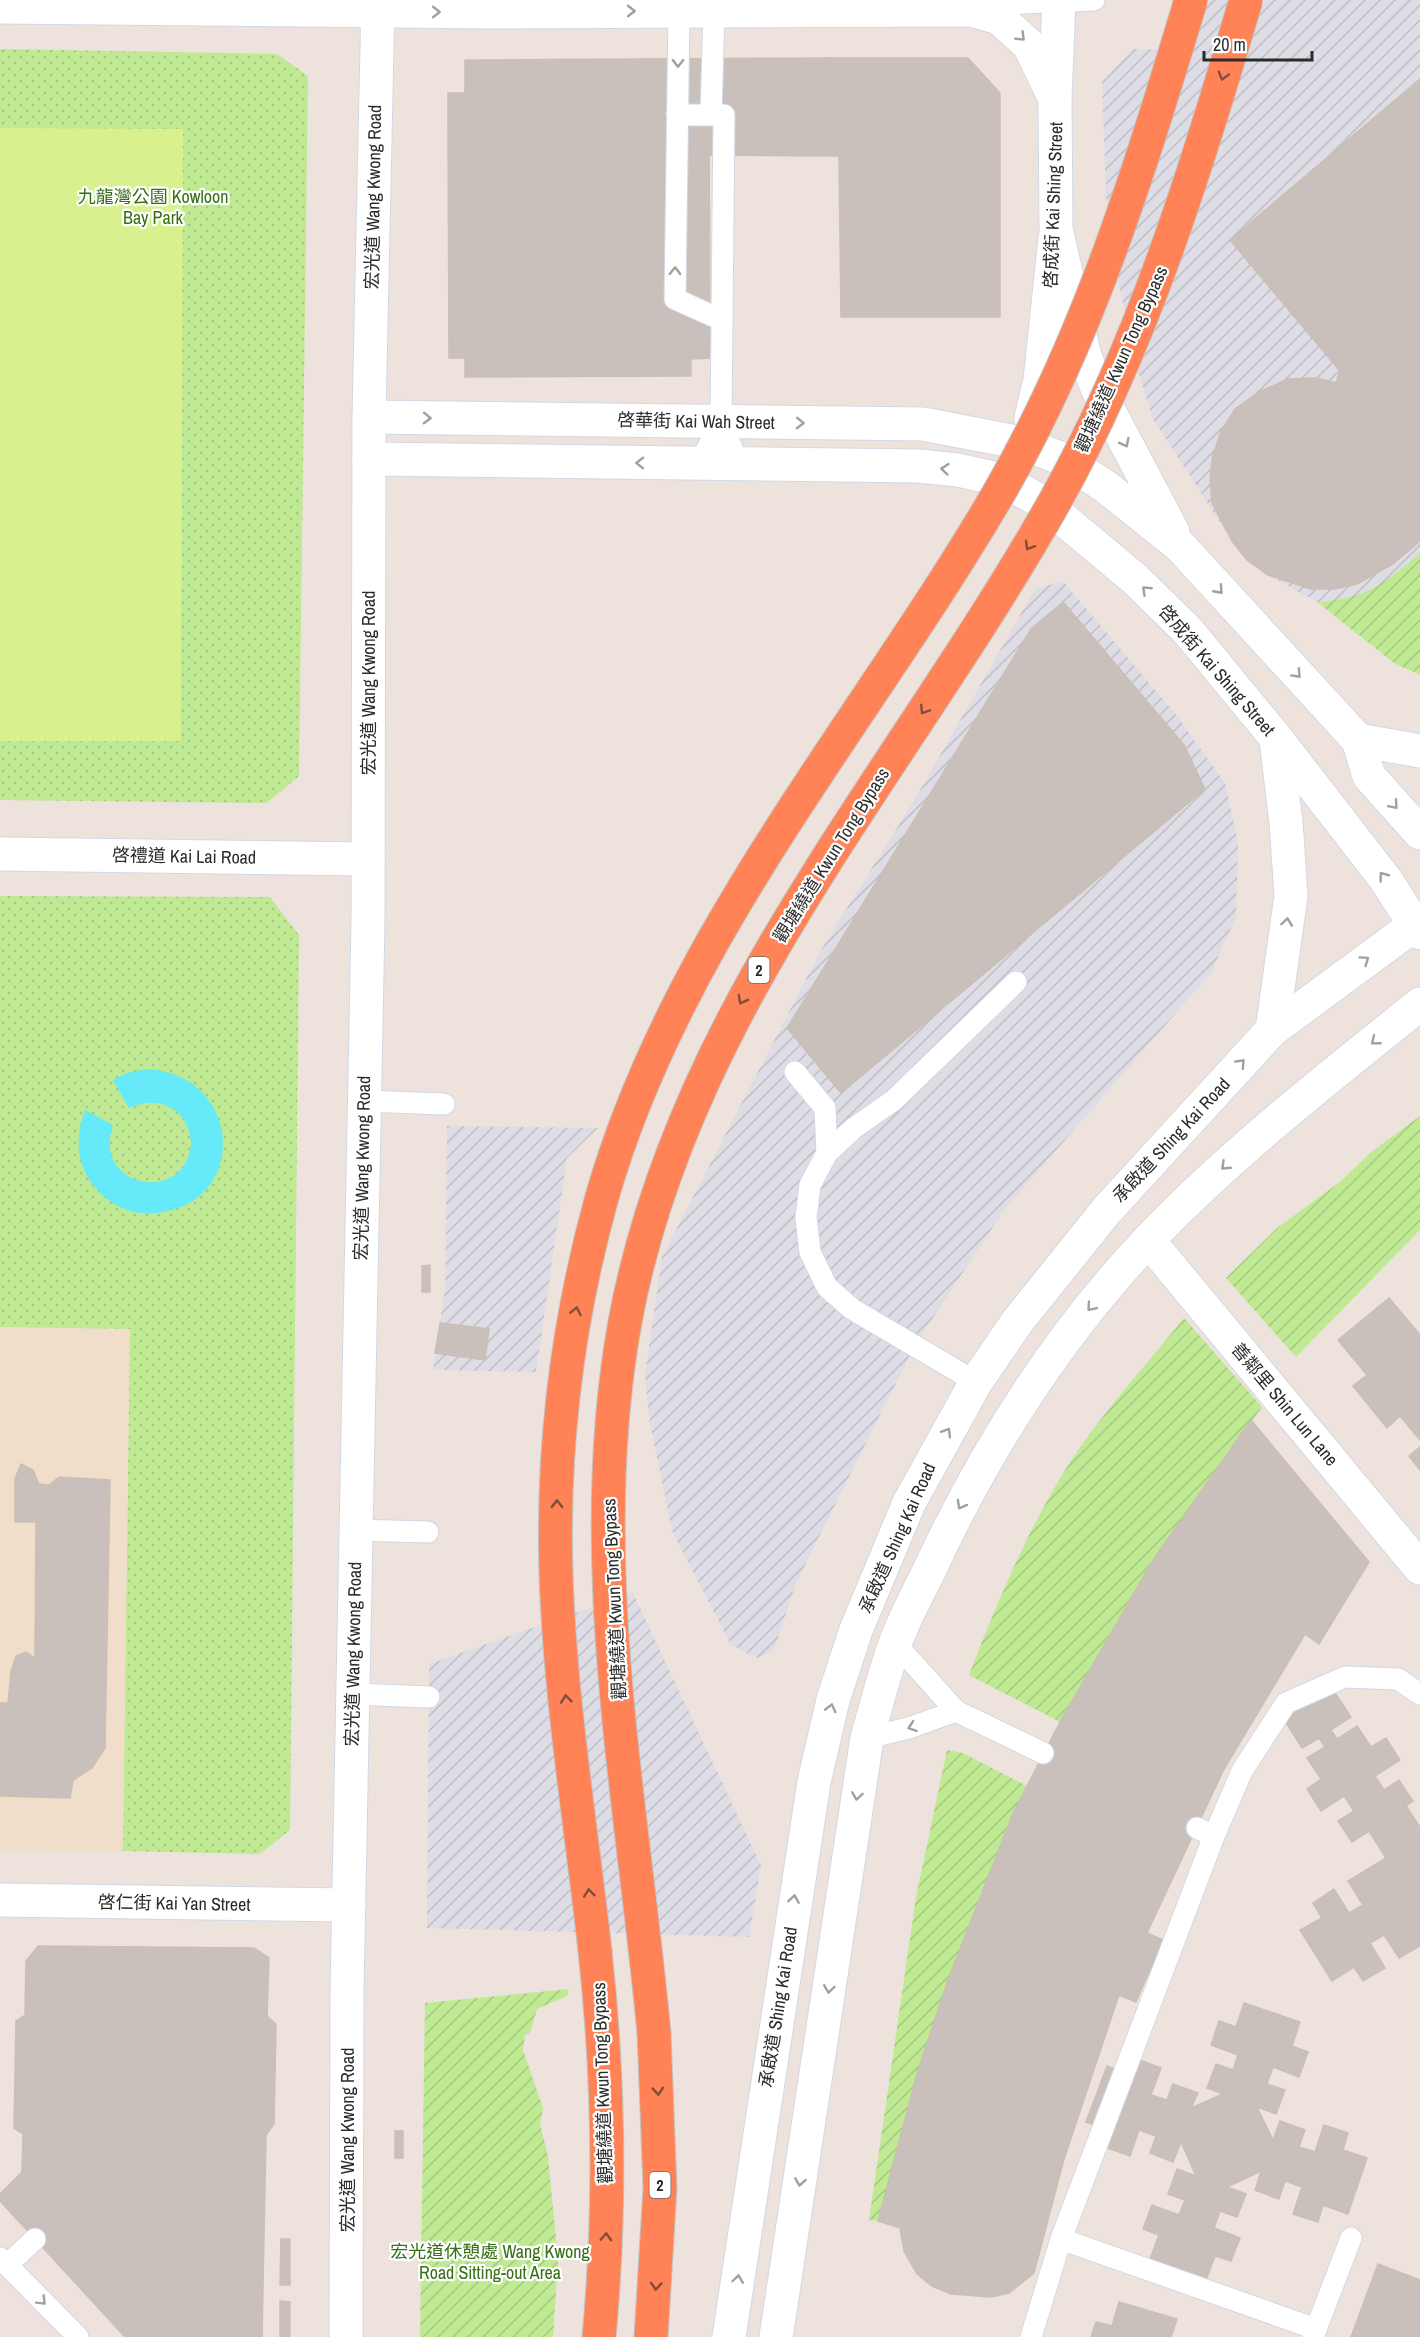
<svg xmlns="http://www.w3.org/2000/svg" width="1420" height="2337" font-family="'Archivo Narrow','Noto Sans TC',sans-serif">
<style>
.industrial{fill:url(#industrial-furrows)}
.education{fill:#f1deca}
.park{fill:url(#park-dots)}
.garden{fill:url(#garden-furrows)}
.pitch{fill:#d8f18e}
.water{fill:#66eaf9}
.building{fill:#c9c0bb;stroke:#cabfb5;stroke-width:1.5}
.lines{fill:none;stroke-linecap:round;stroke-linejoin:round}
.lane-casing{stroke:#d1d8e5;stroke-width:23}
.street-casing{stroke:#d1d8e5;stroke-width:35}
.secondary-casing{stroke:#d1d8e5;stroke-width:35}
.highway-casing{stroke:#c4c4c4;stroke-width:35}
.lane{stroke:#fff;stroke-width:21}
.street{stroke:#fff;stroke-width:33}
.secondary{stroke:#fff;stroke-width:33}
.highway{stroke:#ff8356;stroke-width:33}
.highway-bridge-casing{stroke:#c4c4c4;stroke-width:35;stroke-linecap:butt}
.highway-bridge{stroke:#ff8356;stroke-width:33}
.oneway{stroke:#a0a0a0}
.oneway2{stroke:#804e3c}
.labels{text-anchor:middle;dominant-baseline:central;stroke-width:4.5;stroke-linejoin:round;paint-order:stroke}
.shield{fill:#fff;stroke:#6b6b6b;stroke-width:1.5}
.shield-label{font-size:16px;font-weight:bold;fill:#2b2b2b}
.park-label{font-size:18px;fill:#366f14;stroke:#fff}
.street-label{font-size:18px;fill:#2b2b2b;stroke:#fff}
</style>
<defs>
<pattern id="industrial-furrows" width="10" height="10" patternUnits="userSpaceOnUse" patternTransform="scale(1.5)"><rect width="10" height="10" fill="#dedde6"/><path d="M-1 1l2-2M0 10L10 0M9 11l2-2" fill="none" stroke="#bfbec5"/></pattern>
<pattern id="park-dots" width="8" height="8" patternUnits="userSpaceOnUse" patternTransform="scale(1.5)"><rect width="8" height="8" fill="#bfe993"/><path d="M2 2h.1M6 6h.1" fill="none" stroke="#a4c87f" stroke-width="1.8" stroke-linecap="round"/></pattern>
<pattern id="garden-furrows" width="10" height="10" patternUnits="userSpaceOnUse" patternTransform="scale(1.5)"><rect width="10" height="10" fill="#bfe993"/><path d="M-1 1l2-2M0 10L10 0M9 11l2-2" fill="none" stroke="#a4c87f"/></pattern>
</defs>
<rect width="100%" height="100%" fill="#eee3dc"/>
<g class="industrial">
<polygon points="1174,0 1420,0 1420,553 1379,587 1348,600 1317,602 1268,575 1247,560 1232,541 1153,419 1133,355 1107,223 1102,82 1133,49 1173,50"/>
<polygon points="1063,581 1178,717 1225,783 1238,842 1236,917 1211,973 1004,1210 915,1345 796,1583 774,1650 757,1658 731,1645 672,1531 649,1419 645,1374 662,1257 821,950 918,794 1035,589"/>
<polygon points="447,1126 598,1128 567,1158 536,1372 433,1370 445,1288"/>
<polygon points="633,1593 761,1865 749,1937 427,1928 429,1664"/>
</g>
<polygon class="education" points="0,1327 130,1329 123,1851 0,1850"/>
<g class="park">
<polygon points="0,49 277,54 308,76 299,776 267,803 0,800"/>
<polygon points="0,896 270,897 299,935 290,1830 260,1854 123,1851 130,1329 0,1327"/>
</g>
<g class="garden">
<path d="M1420 553V675L1394 663 1317 602C1368 598 1382 585 1420 553Z"/>
<polygon points="1420,1116 1420,1230 1296,1357 1226,1278 1277,1228 1340,1182 1370,1153"/>
<path d="M1184 1318 1262 1407 1153 1560 1060 1722 969 1675C1001 1592 1040 1499 1094 1428 1123 1390 1154 1355 1184 1318Z"/>
<polygon points="947,1750 963,1753 1027,1786 948,1980 918,2070 878,2221 869,2220 916,1897"/>
<polygon points="569,1989 567,1996 537,2009 530,2033 525,2035 523,2050 543,2108 540,2124 548,2156 558,2260 553,2337 420,2337 425,2003"/>
</g>
<polygon class="pitch" points="0,128 183,129 181,741 0,741"/>
<path class="water" d="M146 1069C243 1073 251 1205 155 1213 132 1216 110 1205 95 1187 76 1165 75 1137 85 1110L113 1125C91 1189 186 1205 191 1144 191 1132 186 1120 177 1112 162 1100 145 1101 129 1108L113 1080 127 1073Z"/>
<g class="building">
<polygon points="830,58 830,122 691,122 691,107 463,108 464,127 448,127 448,93 465,93 465,60"/>
<polygon points="830,58 968,58 1000,93 1000,317 841,317 839,156 709,155 709,122 830,122"/>
<polygon points="1420,79 1420,541 1393,564 1357,584 1334,589 1311,589 1268,575 1247,560 1232,541 1212,503 1210,479 1213,455 1221,431 1235,409 1259,392 1288,379 1316,378 1336,383 1340,371 1230,240"/>
<polygon points="691,107 709,122 710,358 691,359 691,376 465,377 465,358 449,358 448,127 464,127 463,108"/>
<polygon points="1063,602 1184,745 1205,789 841,1093 787,1028 1031,629"/>
<polygon points="430,1265 430,1292 422,1292 422,1266"/>
<polygon points="1389,1298 1420,1335 1420,1440 1400,1416 1387,1428 1353,1386 1367,1375 1338,1340"/>
<polygon points="440,1323 489,1329 485,1360 435,1353"/>
<polygon points="1251,1420 1369,1562 1319,1644 1305,1634 1224,1769 1147,1933 1163,1940 1136,2002 1119,1995 1064,2159 1034,2273 1009,2293 991,2297 951,2294 932,2286 917,2274 904,2251 900,2228 878,2221 918,2070 948,1980 1013,1813 1060,1722 1153,1560"/>
<polygon points="1420,1447 1420,1470 1409,1456"/>
<polygon points="21,1464 33,1470 39,1484 49,1485 59,1477 110,1480 105,1748 92,1768 73,1780 70,1798 0,1796 0,1703 8,1703 11,1672 16,1656 26,1652 35,1658 36,1522 15,1522 15,1479"/>
<polygon points="1326,1679 1351,1717 1331,1730 1337,1739 1357,1726 1371,1747 1386,1738 1400,1760 1375,1776 1384,1790 1399,1780 1413,1801 1406,1806 1420,1827 1420,1946 1399,1958 1384,1935 1370,1943 1385,1968 1363,1981 1354,1967 1332,1981 1300,1930 1322,1918 1313,1903 1334,1889 1349,1913 1363,1905 1348,1881 1386,1858 1369,1831 1352,1842 1338,1821 1354,1811 1344,1796 1321,1811 1307,1789 1321,1779 1307,1758 1325,1747 1319,1738 1302,1748 1278,1710"/>
<polygon points="38,1946 254,1948 269,1958 267,2016 276,2024 274,2124 266,2135 262,2337 125,2337 0,2201 0,2194 22,2172 23,2134 14,2128 16,2021 25,2015 26,1961"/>
<polygon points="1244,2003 1300,2022 1292,2046 1308,2052 1299,2077 1273,2067 1267,2084 1285,2090 1276,2114 1257,2107 1273,2140 1280,2121 1305,2130 1299,2147 1315,2152 1324,2125 1348,2133 1343,2150 1367,2158 1348,2214 1323,2205 1318,2222 1293,2214 1302,2187 1285,2181 1279,2199 1255,2190 1261,2171 1227,2187 1246,2194 1237,2217 1220,2211 1214,2228 1240,2238 1231,2261 1215,2256 1206,2280 1150,2259 1159,2235 1143,2229 1152,2205 1179,2215 1185,2200 1168,2194 1177,2169 1196,2176 1181,2142 1173,2162 1150,2153 1156,2136 1139,2130 1130,2156 1105,2147 1111,2131 1086,2122 1107,2066 1131,2075 1137,2059 1161,2068 1151,2095 1167,2100 1173,2084 1198,2093 1191,2108 1223,2094 1207,2088 1216,2064 1233,2070 1238,2055 1211,2045 1219,2021 1236,2027"/>
<rect x="395" y="2131" width="8" height="27"/>
<polygon points="281,2239 290,2239 290,2285 280,2285"/>
<polygon points="1378,2264 1420,2280 1420,2337 1351,2337"/>
<polygon points="280,2301 290,2302 290,2337 280,2337"/>
<polygon points="1119,2302 1177,2319 1171,2337 1091,2337 1096,2322 1112,2326"/>
</g>
<g class="lines">
<defs>
<g id="lane">
<polyline points="981,9 1022,3 1094,0"/>
<polyline points="679,11 675,299 722,320"/>
<polyline points="711,114 714,12"/>
<polyline points="677,115 724,115 721,422 739,465"/>
<polyline points="699,464 721,422"/>
<polyline points="795,1072 825,1108 827,1153"/>
<polyline points="363,1101 444,1104"/>
<polyline points="976,1382 852,1309 827,1287 810,1252 806,1218 810,1185 827,1153 854,1128 894,1100 1016,982"/>
<polyline points="355,1530 428,1532"/>
<polyline points="895,1643 956,1711 1043,1753"/>
<polyline points="353,1694 429,1697"/>
<polyline points="867,1738 909,1728 956,1711"/>
<polyline points="1197,1828 1214,1836"/>
<polyline points="1061,2239 1316,2329"/>
<polyline points="0,2258 7,2265 35,2239"/>
<polyline points="7,2265 78,2337"/>
<polyline points="1031,2337 1061,2239 1214,1836 1242,1771 1286,1703 1345,1677 1398,1679 1420,1694"/>
<polyline points="1313,2337 1351,2238"/>
</g>
<g id="street">
<polyline points="0,7 489,12 971,10 999,18 1029,45 1055,99"/>
<polyline points="1031,418 1040,380 1055,238"/>
<polyline points="0,854 368,859"/>
<polyline points="1149,1241 1420,1568"/>
<polyline points="0,1900 349,1905"/>
</g>
<g id="secondary">
<polyline points="1059,0 1055,99 1056,228 1084,353 1097,388 1173,532"/>
<polyline points="369,417 923,424 1022,443 1065,460 1106,487 1180,546 1358,740 1369,776 1420,833"/>
<polyline points="369,459 919,466 958,470 1002,480 1044,503 1135,579 1188,631 1276,738 1386,880 1420,933"/>
<polyline points="1358,740 1420,751"/>
<polyline points="1272,1030 1291,896 1286,822 1276,740"/>
<polyline points="346,2337 347,1991 368,922 369,417 378,0"/>
<polyline points="729,2337 814,1782 833,1700 856,1630 909,1503 976,1382 1017,1322 1107,1210 1272,1030 1420,921"/>
<path d="M776 2337 867 1738C876 1707 884 1674 895 1644 904 1619 917 1595 929 1571 990 1439 1072 1314 1176 1212 1252 1137 1337 1071 1420 1004"/>
</g>
<g id="highway">
<path d="M595 1951C609 2079 611 2208 599 2337"/>
<polyline points="651,2337 660,2188 654,2033"/>
</g>
</defs>
<use href="#lane" class="lane-casing"/>
<use href="#street" class="street-casing"/>
<use href="#secondary" class="secondary-casing"/>
<use href="#highway" class="highway-casing"/>
<use href="#lane" class="lane"/>
<use href="#street" class="street"/>
<use href="#secondary" class="secondary"/>
<use href="#highway" class="highway"/>
<defs>
<g id="highway-bridge">
<path d="M595 1951C581 1825 560 1699 556 1573 552 1446 568 1319 602 1197 677 935 865 723 1000 491 1089 337 1140 169 1191 0"/>
<path d="M654 2033C632 1798 582 1558 625 1322 682 1009 903 771 1055 501 1143 344 1195 172 1246 0"/>
</g>
</defs>
<use href="#highway-bridge" class="highway-bridge-casing"/>
<use href="#highway-bridge" class="highway-bridge"/>
</g>
<defs><path id="oneway-chevron" d="M-2-3.5L2.5 0L-2 3.5" fill="none" stroke-width="1.6" stroke-linecap="round" stroke-linejoin="round" transform="scale(1.5)"/></defs>
<g class="oneway">
<use href="#oneway-chevron" transform="translate(631 11)"/>
<use href="#oneway-chevron" transform="translate(436 12)"/>
<use href="#oneway-chevron" transform="translate(1021 37) rotate(45)"/>
<use href="#oneway-chevron" transform="translate(678 63) rotate(91)"/>
<use href="#oneway-chevron" transform="translate(675 271) rotate(-89)"/>
<use href="#oneway-chevron" transform="translate(427 418) rotate(1)"/>
<use href="#oneway-chevron" transform="translate(800 423) rotate(1)"/>
<use href="#oneway-chevron" transform="translate(1125 443) rotate(63)"/>
<use href="#oneway-chevron" transform="translate(640 463) rotate(-179)"/>
<use href="#oneway-chevron" transform="translate(945 469) rotate(-174)"/>
<use href="#oneway-chevron" transform="translate(1146 590) rotate(-136)"/>
<use href="#oneway-chevron" transform="translate(1219 590) rotate(48)"/>
<use href="#oneway-chevron" transform="translate(1297 674) rotate(47)"/>
<use href="#oneway-chevron" transform="translate(1394 805) rotate(49)"/>
<use href="#oneway-chevron" transform="translate(1383 876) rotate(-127)"/>
<use href="#oneway-chevron" transform="translate(1287 922) rotate(-82)"/>
<use href="#oneway-chevron" transform="translate(1365 960) rotate(-35)"/>
<use href="#oneway-chevron" transform="translate(1375 1041) rotate(141)"/>
<use href="#oneway-chevron" transform="translate(1241 1063) rotate(-47)"/>
<use href="#oneway-chevron" transform="translate(1225 1166) rotate(137)"/>
<use href="#oneway-chevron" transform="translate(1091 1307) rotate(130)"/>
<use href="#oneway-chevron" transform="translate(947 1432) rotate(-59)"/>
<use href="#oneway-chevron" transform="translate(961 1505) rotate(119)"/>
<use href="#oneway-chevron" transform="translate(831 1708) rotate(-76)"/>
<use href="#oneway-chevron" transform="translate(912 1727) rotate(161)"/>
<use href="#oneway-chevron" transform="translate(857 1796) rotate(99)"/>
<use href="#oneway-chevron" transform="translate(794 1899) rotate(-81)"/>
<use href="#oneway-chevron" transform="translate(829 1989) rotate(98)"/>
<use href="#oneway-chevron" transform="translate(800 2182) rotate(99)"/>
<use href="#oneway-chevron" transform="translate(738 2279) rotate(-82)"/>
<use href="#oneway-chevron" transform="translate(42 2301) rotate(45)"/>
</g>
<g class="oneway2">
<use href="#oneway-chevron" transform="translate(1223 76) rotate(106)"/>
<use href="#oneway-chevron" transform="translate(1029 546) rotate(121)"/>
<use href="#oneway-chevron" transform="translate(924 710) rotate(123)"/>
<use href="#oneway-chevron" transform="translate(742 1000) rotate(118)"/>
<use href="#oneway-chevron" transform="translate(576 1311) rotate(-79)"/>
<use href="#oneway-chevron" transform="translate(557 1504) rotate(-90)"/>
<use href="#oneway-chevron" transform="translate(566 1699) rotate(-96)"/>
<use href="#oneway-chevron" transform="translate(589 1893) rotate(-97)"/>
<use href="#oneway-chevron" transform="translate(658 2091) rotate(86)"/>
<use href="#oneway-chevron" transform="translate(606 2237) rotate(-88)"/>
<use href="#oneway-chevron" transform="translate(656 2286) rotate(94)"/>
</g>
<g class="labels">
<g class="shield">
<rect x="748.5" y="957" width="21" height="26" rx="4.5"/>
<rect x="649.5" y="2172" width="21" height="26" rx="4.5"/>
</g>
<g class="shield-label">
<text x="759" y="970">2</text>
<text x="660" y="2185">2</text>
</g>
<g class="park-label">
<text x="153" y="196">九龍灣公園 Kowloon<tspan x="153" dy="21">Bay Park</tspan></text>
<text x="490" y="2251">宏光道休憩處 Wang Kwong<tspan x="490" dy="21">Road Sitting-out Area</tspan></text>
</g>
<g class="street-label">
<text transform="translate(373 197) rotate(-89)">宏光道 Wang Kwong Road</text>
<text transform="translate(1053 205) rotate(-88)">啓成街 Kai Shing Street</text>
<text transform="translate(1121 359) rotate(-66)">觀塘繞道 Kwun Tong Bypass</text>
<text transform="translate(696 421) rotate(1)">啓華街 Kai Wah Street</text>
<text transform="translate(1217 670) rotate(49)">啓成街 Kai Shing Street</text>
<text transform="translate(368 683) rotate(-90)">宏光道 Wang Kwong Road</text>
<text transform="translate(831 855) rotate(-58)">觀塘繞道 Kwun Tong Bypass</text>
<text transform="translate(184 856) rotate(1)">啓禮道 Kai Lai Road</text>
<text transform="translate(1171 1140) rotate(-47)">承啟道 Shing Kai Road</text>
<text transform="translate(362 1168) rotate(-89)">宏光道 Wang Kwong Road</text>
<text transform="translate(1285 1404) rotate(50)">善鄰里 Shin Lun Lane</text>
<text transform="translate(897 1538) rotate(-66)">承啟道 Shing Kai Road</text>
<text transform="translate(614 1599) rotate(-93)">觀塘繞道 Kwun Tong Bypass</text>
<text transform="translate(353 1654) rotate(-89)">宏光道 Wang Kwong Road</text>
<text transform="translate(174 1903) rotate(1)">啓仁街 Kai Yan Street</text>
<text transform="translate(778 2007) rotate(-81)">承啟道 Shing Kai Road</text>
<text transform="translate(602 2083) rotate(-92)">觀塘繞道 Kwun Tong Bypass</text>
<text transform="translate(347 2140) rotate(-90)">宏光道 Wang Kwong Road</text>
</g>
</g>
<path d="M1204 51v9h108v-9" fill="none" stroke="#2b2b2b" stroke-width="3"/>
<text x="1213" y="51" font-size="18" fill="#2b2b2b" stroke="#ffffff" stroke-width="4.5" paint-order="stroke">20 m</text>
</svg>
